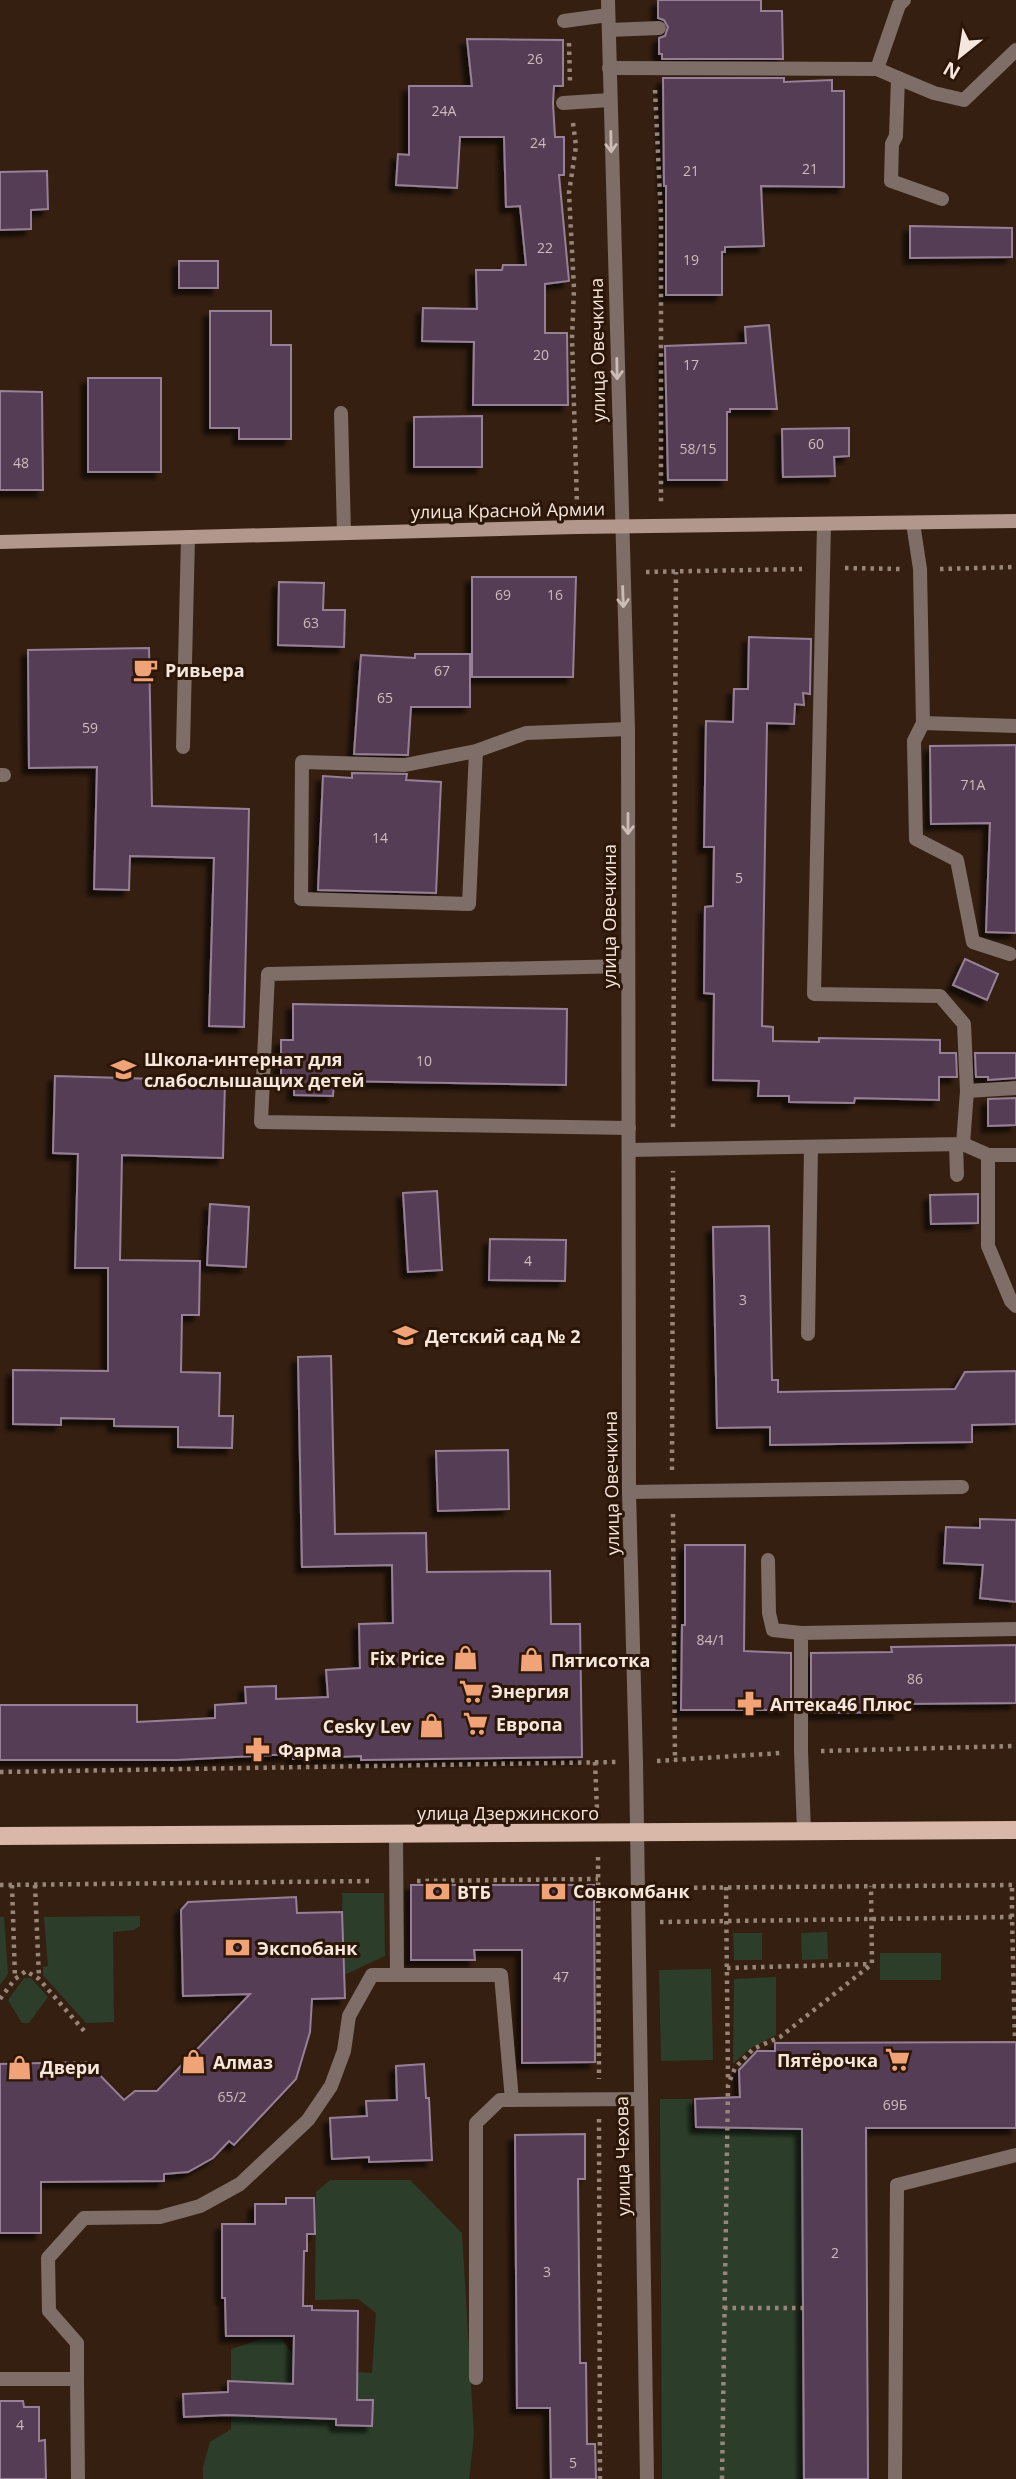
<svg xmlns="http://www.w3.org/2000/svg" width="1016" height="2479" font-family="'Open Sans',sans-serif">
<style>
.green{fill:#2c3e2a}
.building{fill:#553c55;stroke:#978097;stroke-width:2;filter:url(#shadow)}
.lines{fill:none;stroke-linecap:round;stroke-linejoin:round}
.path{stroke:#978579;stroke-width:4.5;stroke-dasharray:3.5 5;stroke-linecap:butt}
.service{stroke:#7e6e67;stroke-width:14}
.minor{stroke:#7e6e67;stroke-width:14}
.secondary{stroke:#b1978c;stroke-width:14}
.primary{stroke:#d9b7a9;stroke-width:18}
.oneway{stroke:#ccbdb4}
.labels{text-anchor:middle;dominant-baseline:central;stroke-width:6;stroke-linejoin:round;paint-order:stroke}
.number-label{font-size:14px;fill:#cebcbc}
.street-label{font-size:18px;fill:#f6e7de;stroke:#2b1607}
.poi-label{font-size:18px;font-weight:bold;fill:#f6e7de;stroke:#2b1607;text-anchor:start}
</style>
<defs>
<filter id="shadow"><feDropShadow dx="-6" dy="6" stdDeviation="2" flood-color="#0009"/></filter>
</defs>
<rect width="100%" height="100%" fill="#351f11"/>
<g class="green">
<polygon points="342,1893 384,1893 385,1956 344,1975"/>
<polygon points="140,1916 140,1926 134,1930 113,1932 114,2022 86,2023 43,1975 43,1967 48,1966 44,1917"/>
<polygon points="0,1917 4,1917 8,1974 0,1985"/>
<polygon points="827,1932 828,1959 802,1960 801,1933"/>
<polygon points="733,1933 762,1933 762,1960 734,1960"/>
<polygon points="941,1953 941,1980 880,1980 880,1953"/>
<polygon points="711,1969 713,2060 661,2061 659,1970"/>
<polygon points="776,1977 776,2035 749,2049 733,2064 734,1979"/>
<polygon points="24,1978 31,1978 48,1997 29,2023 22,2023 8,2000"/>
<polygon points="660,2099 692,2099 693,2129 801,2129 803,2479 662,2479"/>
<polygon points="330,2180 410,2180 462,2233 474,2435 469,2479 203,2479 203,2467 210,2442 231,2429 231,2349 261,2339 282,2339 303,2369 372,2373 376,2313 358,2299 315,2300 316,2192"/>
</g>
<g class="building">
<polygon points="658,0 761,0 761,11 782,11 783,59 662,59 662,54 659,54 659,38 665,36 668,27 664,20 658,18"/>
<polygon points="467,39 563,40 563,86 554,86 553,103 555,137 564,137 564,175 559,175 569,281 545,284 545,333 567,333 568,405 473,405 474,342 422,341 423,308 477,309 476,270 502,270 503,265 526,265 520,206 506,207 504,137 460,137 457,188 396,185 398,154 409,155 409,86 472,86"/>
<polygon points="663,78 784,78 784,82 832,80 832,91 844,91 844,187 761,186 764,246 725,247 725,252 722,252 722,295 666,295 666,186 664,186"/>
<polygon points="47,171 48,209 31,210 31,229 0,230 0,172"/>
<polygon points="910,226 1012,228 1012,257 910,258"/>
<rect x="179" y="261" width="39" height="27"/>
<polygon points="210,311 271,311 271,345 291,345 291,439 239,439 239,428 210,428"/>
<polygon points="769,325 777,409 730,409 730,412 727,412 727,480 668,480 665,346 746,343 745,327"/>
<rect x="88" y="378" width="73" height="94"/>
<polygon points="0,391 42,392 43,490 0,490"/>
<polygon points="482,416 482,467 414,467 414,417"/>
<polygon points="849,428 849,456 834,457 835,476 783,477 782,429"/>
<polygon points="472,577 576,577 573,677 472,677"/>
<polygon points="279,582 324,583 323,610 345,610 344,647 278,645"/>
<polygon points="749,637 811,639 810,694 803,693 804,705 795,704 794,724 767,723 762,1026 773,1027 773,1041 819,1042 819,1038 940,1040 940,1053 956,1053 957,1077 939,1077 939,1100 855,1098 854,1103 789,1102 789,1096 758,1096 759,1081 713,1080 714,994 704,993 705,907 713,906 714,847 704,847 706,721 733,722 734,689 748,689"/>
<polygon points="149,648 152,806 249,809 244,1027 209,1026 214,858 130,856 129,890 94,889 97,767 29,768 28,650"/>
<polygon points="415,654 470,654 470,707 411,707 408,755 354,754 361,655 415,658"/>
<polygon points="1016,745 1016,933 986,932 990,823 931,824 930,746"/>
<polygon points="352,773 407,774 406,780 441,782 436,893 318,890 323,776 352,778"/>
<polygon points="965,959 998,974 987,1000 953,985"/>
<polygon points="293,1004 567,1009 566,1085 334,1081 333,1096 294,1095 294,1081 281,1080 281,1040 293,1040"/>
<polygon points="975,1053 1016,1053 1016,1078 988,1080 988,1077 976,1077"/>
<polygon points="55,1076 225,1081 223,1158 122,1155 120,1260 200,1261 199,1315 182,1315 181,1372 220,1373 219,1416 233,1416 232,1448 178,1447 178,1427 114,1426 114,1419 61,1418 61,1425 13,1424 13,1370 108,1371 108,1268 75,1268 78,1154 53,1153"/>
<polygon points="1016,1098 1016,1125 988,1126 988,1099"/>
<polygon points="437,1191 442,1270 408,1272 403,1193"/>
<polygon points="978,1194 978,1223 931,1224 930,1195"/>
<polygon points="210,1204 249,1207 246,1267 207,1265"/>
<polygon points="769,1226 772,1380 778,1380 778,1392 955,1389 965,1372 1016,1371 1016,1424 972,1425 972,1442 770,1445 770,1427 717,1428 713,1227"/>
<polygon points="490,1239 566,1240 565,1281 489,1280"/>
<polygon points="331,1356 335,1534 426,1533 427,1572 550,1571 551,1624 580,1624 582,1757 361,1760 361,1756 293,1759 293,1754 176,1760 0,1760 0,1705 137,1705 137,1722 215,1718 215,1705 246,1703 245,1687 276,1686 276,1699 328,1697 326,1670 360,1668 359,1624 393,1623 392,1565 302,1567 298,1357"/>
<polygon points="508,1450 509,1509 438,1511 436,1451"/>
<polygon points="980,1519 1016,1520 1016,1602 980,1598 983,1565 944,1563 946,1527 980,1528"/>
<polygon points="685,1545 745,1545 744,1651 791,1653 791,1710 681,1710 682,1625 685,1625"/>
<polygon points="1016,1645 1016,1703 899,1704 899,1712 815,1713 815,1710 811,1710 811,1653 892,1652 891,1647"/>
<polygon points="411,1885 594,1885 595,2062 522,2063 522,1950 474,1950 475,1960 411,1960"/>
<polygon points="296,1897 297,1913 342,1912 345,1998 312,1999 310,2032 296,2079 234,2145 229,2141 213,2158 188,2172 164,2174 164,2181 41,2182 41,2233 0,2233 0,2064 87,2062 124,2100 135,2091 157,2091 250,1994 183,1996 181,1910 188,1902"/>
<polygon points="1016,2042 1016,2128 866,2128 868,2479 804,2479 802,2129 696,2127 695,2099 740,2097 739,2070 757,2051 775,2051 775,2043"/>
<polygon points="424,2064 426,2098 429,2098 432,2160 369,2162 369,2157 332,2159 330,2118 367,2116 366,2101 397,2100 396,2066"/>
<polygon points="585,2134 585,2179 578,2179 580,2363 586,2363 587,2444 595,2444 596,2479 551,2479 550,2408 517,2408 515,2135"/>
<polygon points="286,2198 314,2198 315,2234 307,2234 307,2251 304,2251 303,2306 312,2306 312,2310 358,2311 357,2400 373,2400 372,2426 336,2425 336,2419 227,2415 184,2417 183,2394 228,2392 228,2381 293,2384 294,2336 226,2336 225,2298 222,2298 222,2224 255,2224 255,2204 286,2204"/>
<polygon points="0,2401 23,2401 24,2407 39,2407 39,2441 45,2440 46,2479 0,2479"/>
</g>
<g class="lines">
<g class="path">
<polyline points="569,43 570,83"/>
<polyline points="655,90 661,216 661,504"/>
<polyline points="573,123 576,146 569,193 574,289 572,339 577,505"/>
<polyline points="845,568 900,569"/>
<polyline points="940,569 1016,567"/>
<polyline points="646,572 802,569"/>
<polyline points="673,1127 676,572"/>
<polyline points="672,1470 673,1171"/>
<polyline points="673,1514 675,1761"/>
<polyline points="821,1751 1016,1746"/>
<polyline points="657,1761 781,1753"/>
<polyline points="595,1762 597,1810"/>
<polyline points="0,1772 617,1762"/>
<polyline points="598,1857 599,2079"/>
<polyline points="417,1881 598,1879"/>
<polyline points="0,1885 374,1881"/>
<polyline points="12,1885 15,1978"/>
<polyline points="35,1885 39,1978"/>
<polyline points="726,1887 728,2080"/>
<polyline points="598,1888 616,1888"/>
<polyline points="660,1888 1016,1885"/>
<polyline points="1012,1917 1012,1885"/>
<polyline points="660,1922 1012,1917 1015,2042"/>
<polyline points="727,1968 871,1964"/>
<polyline points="0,1999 15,1979 26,1971 39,1979 85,2032"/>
<polyline points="599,2119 600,2479"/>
<polyline points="724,2308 803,2308"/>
<polyline points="722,2479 728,2085 735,2068 753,2049 780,2037 872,1964 871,1886"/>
</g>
<g class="service">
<polyline points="564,21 608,15"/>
<polyline points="609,30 659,28"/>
<polyline points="609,68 877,69 898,78 896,136 892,144 891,181 942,199"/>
<polyline points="877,69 899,5 904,0"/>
<polyline points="898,78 934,93 964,100 1016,50"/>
<polyline points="563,103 610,100"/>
<polyline points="341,413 344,533"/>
<polyline points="913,523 920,569 923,723 1016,726"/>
<polyline points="923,723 914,741 916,839 957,860 973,942 1010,954"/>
<polyline points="183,747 188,537"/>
<polyline points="476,751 469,904 301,899 302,762 405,765 476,751 526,733 628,729"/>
<polyline points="0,775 4,775"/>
<polyline points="628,966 268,974 261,1122 629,1128"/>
<polyline points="967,1091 1016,1088"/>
<polyline points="963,1144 988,1155 1016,1155"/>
<polyline points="956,1145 957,1175"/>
<polyline points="629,1150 963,1144 967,1091 964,1024 940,996 814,994 824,524"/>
<polyline points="988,1155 988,1246 1011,1301 1016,1306"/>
<polyline points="808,1334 811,1147"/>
<polyline points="629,1492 962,1487"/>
<polyline points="768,1560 769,1613 773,1630 801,1633"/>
<polyline points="804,1832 801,1751 801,1633 1016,1629"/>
<polyline points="396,1834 397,1975 501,1975 512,2100"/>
<polyline points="476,2378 476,2123 500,2100 641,2099"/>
<polyline points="0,2379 77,2379 78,2479"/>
<polyline points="77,2379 77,2343 49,2311 48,2258 84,2218 160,2217 200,2206 240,2184 308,2120 331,2086 344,2051 349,2016 372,1975 397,1975"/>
<polyline points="895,2479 897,2185 1016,2155"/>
</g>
<polyline class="minor" points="608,0 628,729 629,1492 636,1762 647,2479"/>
<polyline class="secondary" points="0,542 577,527 1016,521"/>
<polyline class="primary" points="0,1836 1016,1830"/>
</g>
<defs><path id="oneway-shaft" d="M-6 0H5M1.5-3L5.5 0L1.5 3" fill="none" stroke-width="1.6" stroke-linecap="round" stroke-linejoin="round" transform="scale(1.75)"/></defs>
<g class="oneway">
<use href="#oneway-shaft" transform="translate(611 142) rotate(89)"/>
<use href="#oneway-shaft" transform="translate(617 369) rotate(89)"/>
<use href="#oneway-shaft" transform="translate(623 597) rotate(88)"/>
<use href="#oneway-shaft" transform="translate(628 824) rotate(90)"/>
</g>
<defs>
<symbol id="cafe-bare" viewBox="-9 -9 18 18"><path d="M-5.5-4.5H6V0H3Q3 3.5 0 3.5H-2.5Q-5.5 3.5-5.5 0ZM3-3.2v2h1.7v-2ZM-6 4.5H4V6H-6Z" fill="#efa377" stroke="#2b1607" stroke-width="2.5" paint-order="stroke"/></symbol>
<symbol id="school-bare" viewBox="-9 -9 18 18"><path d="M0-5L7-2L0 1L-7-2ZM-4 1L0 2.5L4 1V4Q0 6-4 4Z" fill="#efa377" stroke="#2b1607" stroke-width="2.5" paint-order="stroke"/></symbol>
<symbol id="shop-bare" viewBox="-9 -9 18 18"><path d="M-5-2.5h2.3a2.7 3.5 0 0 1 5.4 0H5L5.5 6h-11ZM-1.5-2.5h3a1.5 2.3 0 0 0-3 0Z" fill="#efa377" stroke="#2b1607" stroke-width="2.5" paint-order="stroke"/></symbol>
<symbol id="supermarket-bare" viewBox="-9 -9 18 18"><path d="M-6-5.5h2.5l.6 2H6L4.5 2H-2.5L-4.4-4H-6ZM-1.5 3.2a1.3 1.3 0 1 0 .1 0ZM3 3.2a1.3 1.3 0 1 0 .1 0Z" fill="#efa377" stroke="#2b1607" stroke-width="2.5" paint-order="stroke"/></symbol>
<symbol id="pharmacy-bare" viewBox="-9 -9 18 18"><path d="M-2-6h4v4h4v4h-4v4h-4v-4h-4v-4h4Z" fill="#efa377" stroke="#2b1607" stroke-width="2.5" paint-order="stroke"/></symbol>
<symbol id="bank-bare" viewBox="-9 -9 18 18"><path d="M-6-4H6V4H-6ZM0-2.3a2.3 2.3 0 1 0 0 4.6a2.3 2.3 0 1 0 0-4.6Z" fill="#efa377" stroke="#2b1607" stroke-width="2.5" paint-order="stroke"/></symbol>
</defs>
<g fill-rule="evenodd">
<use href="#cafe-bare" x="128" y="652" width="35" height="35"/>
<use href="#school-bare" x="106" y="1052" width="35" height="35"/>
<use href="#school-bare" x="388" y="1318" width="35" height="35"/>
<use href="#shop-bare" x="448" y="1640" width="35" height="35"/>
<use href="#shop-bare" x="514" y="1642" width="35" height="35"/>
<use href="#supermarket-bare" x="454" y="1674" width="35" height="35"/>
<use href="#pharmacy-bare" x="732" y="1686" width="35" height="35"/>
<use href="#supermarket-bare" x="458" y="1706" width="35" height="35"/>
<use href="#shop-bare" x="414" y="1708" width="35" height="35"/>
<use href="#pharmacy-bare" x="240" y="1732" width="35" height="35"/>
<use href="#bank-bare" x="536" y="1874" width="35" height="35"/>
<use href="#bank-bare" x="420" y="1874" width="35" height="35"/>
<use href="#bank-bare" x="220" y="1930" width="35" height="35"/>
<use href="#supermarket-bare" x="880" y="2042" width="35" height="35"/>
<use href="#shop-bare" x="176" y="2044" width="35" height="35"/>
<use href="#shop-bare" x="2" y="2050" width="35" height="35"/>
</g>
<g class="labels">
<g class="number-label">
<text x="535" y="58">26</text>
<text x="444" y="110">24А</text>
<text x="538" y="142">24</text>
<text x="810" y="168">21</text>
<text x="691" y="170">21</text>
<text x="545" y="247">22</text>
<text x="691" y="259">19</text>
<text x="541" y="354">20</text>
<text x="691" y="364">17</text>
<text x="816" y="443">60</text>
<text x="698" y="448">58/15</text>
<text x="21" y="462">48</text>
<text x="503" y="594">69</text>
<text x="555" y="594">16</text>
<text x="311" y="622">63</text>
<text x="442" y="670">67</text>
<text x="385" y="697">65</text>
<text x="90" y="727">59</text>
<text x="973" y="784">71А</text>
<text x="380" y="837">14</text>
<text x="739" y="877">5</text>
<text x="424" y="1060">10</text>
<text x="528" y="1260">4</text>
<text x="743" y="1299">3</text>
<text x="711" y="1639">84/1</text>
<text x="915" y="1678">86</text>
<text x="561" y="1976">47</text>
<text x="232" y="2096">65/2</text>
<text x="895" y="2104">69Б</text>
<text x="835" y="2252">2</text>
<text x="547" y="2271">3</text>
<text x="20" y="2424">4</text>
<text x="573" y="2462">5</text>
</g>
<g class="street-label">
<text transform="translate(597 350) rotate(-91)">улица Овечкина</text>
<text transform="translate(508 510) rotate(-1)">улица Красной Армии</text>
<text transform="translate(609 916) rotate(-90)">улица Овечкина</text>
<text transform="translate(611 1483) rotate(-91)">улица Овечкина</text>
<text x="508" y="1813">улица Дзержинского</text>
<text transform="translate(622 2156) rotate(-91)">улица Чехова</text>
</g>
<g class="poi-label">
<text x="165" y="670">Ривьера</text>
<text x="144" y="1059">Школа-интернат для<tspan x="144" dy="21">слабослышащих детей</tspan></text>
<text x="425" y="1336">Детский сад № 2</text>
<text x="445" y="1658" text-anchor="end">Fix Price</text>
<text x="551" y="1660">Пятисотка</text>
<text x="491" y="1691">Энергия</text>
<text x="770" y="1704">Аптека46 Плюс</text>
<text x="496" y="1724">Европа</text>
<text x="411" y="1726" text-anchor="end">Cesky Lev</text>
<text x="278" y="1750">Фарма</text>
<text x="573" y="1891">Совкомбанк</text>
<text x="457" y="1892">ВТБ</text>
<text x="257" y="1948">Экспобанк</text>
<text x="878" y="2060" text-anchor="end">Пятёрочка</text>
<text x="213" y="2062">Алмаз</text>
<text x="40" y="2067">Двери</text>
</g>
</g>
<g transform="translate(960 56) rotate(210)" stroke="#2b1607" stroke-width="5" paint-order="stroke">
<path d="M0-5L12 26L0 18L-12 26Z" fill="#f6e7de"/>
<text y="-10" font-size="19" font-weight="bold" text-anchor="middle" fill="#f6e7de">N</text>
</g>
</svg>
